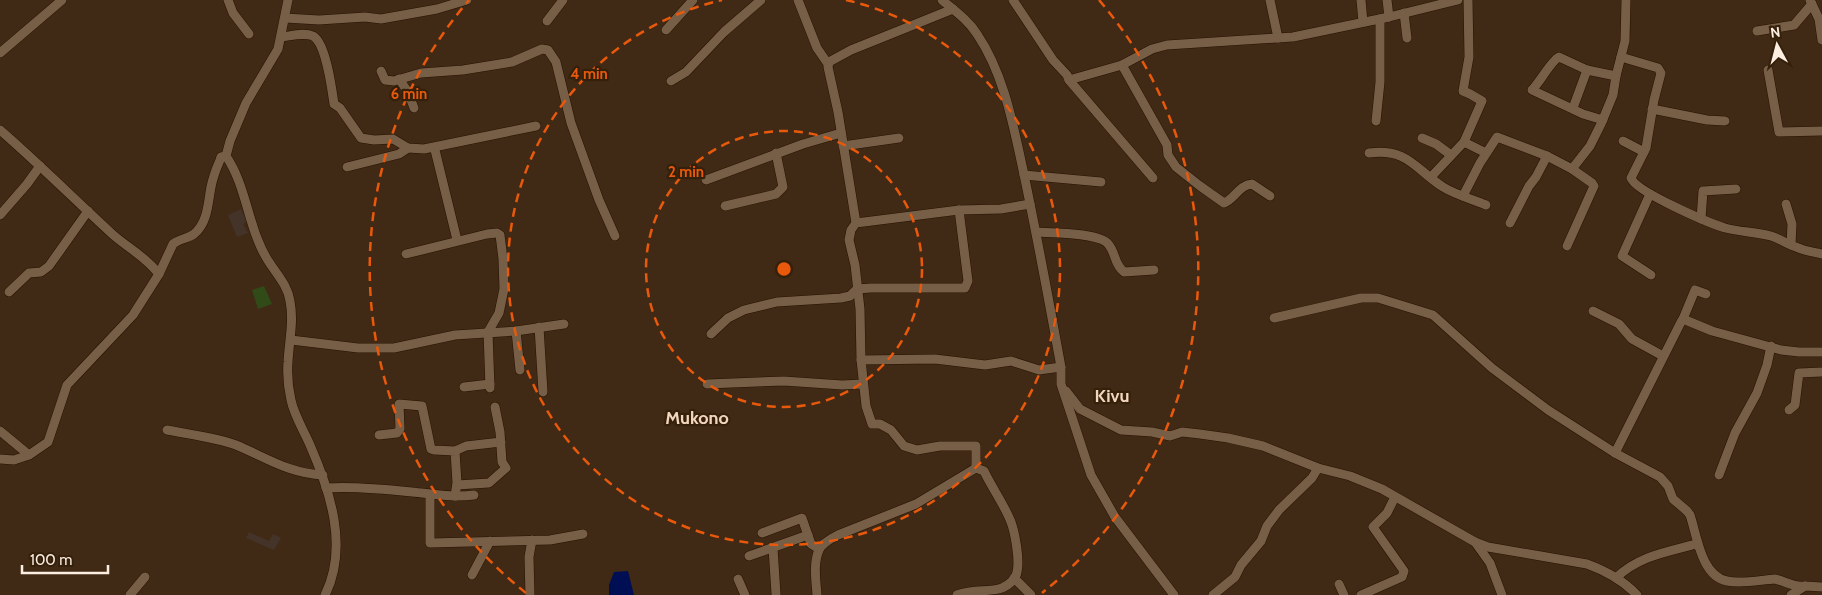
<svg xmlns="http://www.w3.org/2000/svg" width="1822" height="595" font-family="Cabin,sans-serif">
<style>
.commercial{fill:#443329}
.green{fill:#304a18}
.water{fill:#000f53}
.lines{fill:none;stroke-linecap:round;stroke-linejoin:round}
.minor-casing{stroke:#261200;stroke-width:10}
.minor{stroke:#765e47;stroke-width:9}
.ring{fill:none;stroke:#e8590c;stroke-width:2.5;stroke-dasharray:9 6}
.labels{text-anchor:middle;dominant-baseline:central;stroke-width:4.5;stroke-linejoin:round;paint-order:stroke}
.quarter-label{font-size:18px;font-weight:bold;fill:#f1d5bc;stroke:#35200b}
.centre{fill:#e8590c;stroke:#35200b;stroke-width:2.5}
.ring-label{font-size:15px;text-anchor:middle;font-weight:bold;fill:#e8590c;stroke:#35200b;stroke-width:4.5;stroke-linejoin:round;paint-order:stroke}
</style>
<rect width="100%" height="100%" fill="#402a15"/>
<g class="commercial">
<polygon points="241,209 247,222 243,224 248,233 237,237 228,215"/>
<polygon points="249,532 269,541 273,534 281,538 274,550 246,538"/>
</g>
<polygon class="green" points="264,286 272,304 258,309 252,290"/>
<polygon class="water" points="628,571 634,595 609,595 609,585 614,572"/>
<g class="lines">
<defs>
<g id="minor">
<polyline points="228,0 233,13 249,34"/>
<path d="M288 0 278 49 246 103 230 141 226 156C248 188 248 233 271 265 279 277 288 287 290 301 294 322 289 341 288 362 287 375 288 387 291 400 294 415 304 431 310 445 330 491 349 547 325 595"/>
<polyline points="798,0 817,48 828,64"/>
<path d="M942 0C955 11 968 20 977 34 1004 74 1013 124 1023 170 1037 235 1049 301 1061 367V384L1091 475 1115 517 1174 595"/>
<polyline points="1013,0 1053,60 1067,75 1069,80 1122,65 1152,49 1167,45 1293,37 1389,17 1458,0"/>
<polyline points="1270,0 1278,38"/>
<polyline points="1361,0 1363,22"/>
<polyline points="1387,0 1389,17"/>
<polyline points="1810,0 1819,19 1822,40"/>
<polyline points="1404,13 1407,38"/>
<polyline points="285,18 319,20 365,17 381,19 437,9 467,0"/>
<polyline points="547,21 563,0"/>
<polyline points="666,30 693,0"/>
<polyline points="1757,31 1794,25 1812,4"/>
<path d="M281 37C291 36 304 32 313 36 326 43 332 90 334 104L340 108 361 138 374 140 393 139 408 148 424 149 536 126"/>
<polyline points="0,53 62,0"/>
<path d="M1621 57 1658 68 1661 73 1654 100 1646 148 1631 178C1636 192 1709 223 1725 228 1741 232 1756 232 1771 236 1780 239 1787 244 1796 247 1804 251 1813 252 1822 254"/>
<path d="M1122 65 1167 145 1168 155 1176 167 1200 186 1224 203C1235 199 1239 185 1252 184L1270 196"/>
<polyline points="1768,70 1779,132 1822,131"/>
<polyline points="381,71 385,80 394,81 421,73 463,70 512,62 542,49 548,50 556,62 571,123 599,200 615,236"/>
<polyline points="399,79 408,92 414,108"/>
<polyline points="1069,80 1153,178"/>
<polyline points="671,81 686,72 724,32 761,0"/>
<polyline points="1573,108 1587,70"/>
<polyline points="1652,109 1707,120 1725,121"/>
<path d="M1603 120 1583 114 1532 90C1540 82 1551 61 1559 57L1587 70 1616 76"/>
<polyline points="1376,121 1380,82 1380,19"/>
<path d="M0 130C38 163 73 198 110 232 127 248 143 254 159 274"/>
<polyline points="1422,138 1436,144 1451,155"/>
<polyline points="1623,141 1644,152"/>
<polyline points="1464,142 1486,153"/>
<polyline points="843,146 899,138"/>
<polyline points="433,148 435,150 457,240"/>
<path d="M1369 153C1408 148 1415 169 1443 187 1456 195 1472 199 1486 205"/>
<polyline points="347,167 399,154 408,148"/>
<polyline points="1572,169 1590,146 1601,124 1613,95 1616,76 1625,41 1626,0"/>
<polyline points="1024,175 1101,182"/>
<polyline points="1431,177 1464,142 1482,101 1470,94 1463,91 1469,57 1468,0"/>
<polyline points="706,180 803,144 841,133"/>
<polyline points="1650,194 1622,256 1651,275"/>
<polyline points="1463,196 1480,163 1497,137 1547,156 1572,169 1592,183 1594,186 1567,246"/>
<polyline points="1786,204 1792,224 1791,245"/>
<polyline points="725,206 776,194 783,187 776,153"/>
<polyline points="0,215 27,184 40,166"/>
<polyline points="1701,219 1703,191 1736,189"/>
<polyline points="856,223 838,112 828,67 829,62 851,50 953,9"/>
<polyline points="1510,223 1529,186 1536,177 1547,156"/>
<path d="M1036 232C1051 233 1101 232 1109 245 1116 254 1114 264 1124 272L1154 270"/>
<polyline points="406,254 487,234 497,233 500,235 503,259 504,289 499,313 488,332 490,388"/>
<polyline points="9,292 29,273 41,272 49,266 88,211"/>
<polyline points="1593,311 1619,324 1632,339 1663,356"/>
<path d="M1274 318 1361 298H1378L1433 315 1492 368 1548 410 1615 453 1660 477 1668 486 1673 499 1687 511 1690 515C1697 535 1701 576 1727 581 1742 584 1760 580 1775 579 1785 581 1795 588 1805 586"/>
<polyline points="1683,319 1695,290 1706,294"/>
<polyline points="539,327 543,392"/>
<polyline points="516,331 520,370"/>
<polyline points="711,334 728,318 744,310 777,302 841,298 850,296 857,289 871,288 965,288 968,281 959,210"/>
<polyline points="291,340 358,348 394,348 455,335 516,331 564,324"/>
<polyline points="861,360 860,309 855,265 849,240 851,230 856,223 959,210 1001,209 1030,204"/>
<polyline points="707,384 784,381 842,385 863,384"/>
<polyline points="464,387 490,384"/>
<path d="M1066 391 1080 409 1121 430 1152 432 1170 436 1182 432 1200 434 1228 438 1263 446 1318 468 1350 476 1382 489 1475 542 1488 547 1587 564C1606 571 1623 580 1637 595"/>
<polyline points="1789,410 1795,405 1799,373 1822,372"/>
<path d="M167 430C187 434 218 438 236 445 265 457 290 474 323 475"/>
<polyline points="0,431 29,455"/>
<polyline points="379,435 397,433 400,429 399,404 422,406 431,449 434,450 455,451 457,483 455,496"/>
<polyline points="455,451 466,446 501,442"/>
<polyline points="1615,453 1681,322 1683,319 1712,331 1781,350 1799,352 1822,352"/>
<path d="M0 459 14 460 29 455 48 442 67 385 133 315 159 274 173 244C180 238 188 239 194 234 208 223 208 202 211 187 213 177 216 169 220 160L221 157 226 156"/>
<polyline points="1719,475 1735,433 1757,393 1767,365 1771,346"/>
<polyline points="457,485 489,483 506,468 502,462 500,432 495,407"/>
<path d="M326 488C354 486 384 489 412 492 433 494 453 498 474 495"/>
<polyline points="430,495 430,543 550,540 583,534"/>
<polyline points="762,533 802,518 811,544 819,549"/>
<polyline points="1475,542 1490,563 1502,595"/>
<polyline points="773,548 776,594"/>
<polyline points="749,556 808,535"/>
<polyline points="472,575 490,541"/>
<polyline points="1014,578 1031,595"/>
<path d="M1616 578C1638 556 1667 552 1696 544L1698 546"/>
<polyline points="738,579 745,595"/>
<polyline points="1339,584 1344,595"/>
<polyline points="130,595 145,577"/>
<polyline points="530,595 529,557 532,540"/>
<path d="M817 595C816 581 813 563 819 550 822 543 832 538 838 535L916 504 976 468"/>
<path d="M957 595C974 588 987 593 1002 588 1009 585 1016 579 1017 572 1020 560 1015 533 1011 522 1004 504 992 488 984 471L976 468V446H940L917 450 904 446 891 430 880 424H872L866 406 861 360 935 359 985 365 1011 361 1039 370 1061 367"/>
<polyline points="1213,595 1235,577 1241,565 1261,541 1267,526 1279,510 1312,478 1318,468"/>
<polyline points="1361,595 1402,577 1404,571 1373,527 1387,513 1395,497"/>
<polyline points="1791,595 1805,586 1822,587"/>
</g>
</defs>
<use href="#minor" class="minor-casing"/>
<use href="#minor" class="minor"/>
</g>
<g class="ring">
<circle cx="784" cy="269" r="138"/>
<path d="M846 0A276 276 0 1 1 722 0"/>
<path d="M526 593A414 414 0 0 1 469 0M1099 0A414 414 0 0 1 1042 593"/>
</g>
<g class="labels">
<g class="quarter-label">
<text x="1112" y="396">Kivu</text>
<text x="697" y="418">Mukono</text>
</g>
</g>
<circle cx="784" cy="269" r="8" class="centre"/>
<g class="ring-label">
<text x="589" y="79">4 min</text>
<text x="409" y="99">6 min</text>
<text x="686" y="177">2 min</text>
</g>
<g transform="translate(1777 45) rotate(353)" stroke="#35200b" stroke-width="4" paint-order="stroke">
<path d="M0-4L9 19L0 12L-9 19Z" fill="#fceee1"/>
<text y="-8" font-size="14" font-weight="bold" text-anchor="middle" fill="#fceee1">N</text>
</g>
<path d="M22 565v8h86v-8" fill="none" stroke="#fceee1" stroke-width="2.5"/>
<text x="30" y="565" font-size="15" fill="#fceee1" stroke="#35200b" stroke-width="4" paint-order="stroke">100 m</text>
</svg>
